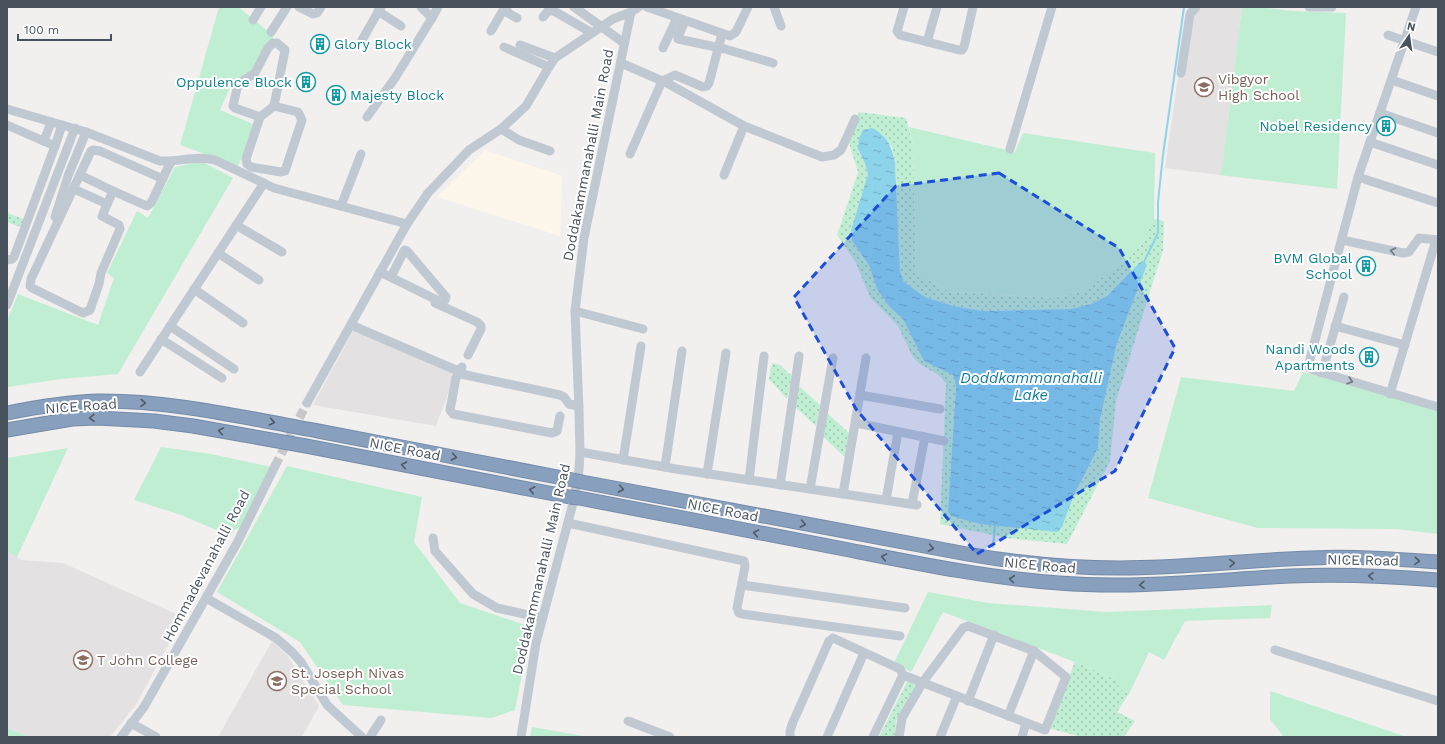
<svg xmlns="http://www.w3.org/2000/svg" width="1445" height="744" font-family="'Work Sans',sans-serif">
<style>
.commercial{fill:#fcf7ea}
.education{fill:#e3e1e1}
.grass{fill:#bfeed3}
.park{fill:url(#park-dots);fill-rule:evenodd}
.water{fill:url(#water-ripples)}
.lines{fill:none;stroke-linecap:round;stroke-linejoin:round}
.stream{stroke:#8dd3ea;stroke-width:2}
.minor-tunnel{stroke:#c8c8ca;stroke-width:9;stroke-dasharray:9 4.5;stroke-linecap:butt}
.highway-casing{stroke:#738ba9;stroke-width:15}
.minor{stroke:#c0c9d1;stroke-width:9}
.highway{stroke:#88a0bd;stroke-width:13}
.highway-bridge-casing{stroke:#738ba9;stroke-width:15;stroke-linecap:butt}
.highway-bridge{stroke:#88a0bd;stroke-width:13}
.oneway{stroke:#6c7680}
.oneway2{stroke:#4e5a67}
.marked{fill:#1d4ed8;fill-opacity:0.2;stroke:#1d4ed8;stroke-width:3;stroke-dasharray:8 5;stroke-linejoin:round}
.labels{text-anchor:middle;dominant-baseline:central;stroke-width:4;stroke-linejoin:round;paint-order:stroke}
.culture-label{font-size:14px;fill:#0d838f;stroke:#fff;text-anchor:end}
.education-label{font-size:14px;fill:#785e54;stroke:#fff;text-anchor:start}
.street-label{font-size:14px;fill:#48525d;stroke:#fff}
.water-label{font-size:15px;font-style:italic;fill:#0f7ca0;stroke:#fff}
</style>
<defs>
<pattern id="park-dots" width="8" height="8" patternUnits="userSpaceOnUse"><rect width="8" height="8" fill="#bfeed3"/><path d="M2 2h.1M6 6h.1" fill="none" stroke="#9dc3ae" stroke-width="1.8" stroke-linecap="round"/></pattern>
<pattern id="water-ripples" width="26" height="14" patternUnits="userSpaceOnUse"><rect width="26" height="14" fill="#8dd3ea"/><path d="M2 4q2-2 4 0t4 0M15 11q2-2 4 0t4 0" fill="none" stroke="#75aec1"/></pattern>
</defs>
<rect width="100%" height="100%" fill="#f2efef"/>
<polygon class="commercial" points="485,150 562,176 560,236 437,197"/>
<g class="education">
<polygon points="1188,7 1242,7 1222,168 1219,175 1165,168"/>
<polygon points="353,331 456,373 436,426 313,405"/>
<polygon points="7,551 22,560 63,563 183,617 137,703 110,737 30,737 7,728"/>
<polygon points="272,641 288,656 319,706 302,737 218,737"/>
</g>
<g class="grass">
<polygon points="219,7 238,7 274,36 250,73 233,81 220,110 255,125 238,166 180,145"/>
<polygon points="1242,7 1259,7 1292,11 1346,13 1337,189 1219,175 1222,168"/>
<polygon points="909,127 1015,152 1023,133 1155,153 1154,219 1140,247 1087,290 1055,298 950,292 916,273 913,145"/>
<polygon points="201,161 233,178 118,374 61,379 7,387 7,321 18,294 98,325 114,278 107,273 137,211 148,218 175,167"/>
<polygon points="1303,372 1438,410 1438,534 1397,529 1258,528 1148,498 1181,377 1294,391"/>
<polygon points="161,447 211,454 271,467 242,527 234,530 230,536 181,515 134,500"/>
<polygon points="68,448 17,557 7,551 7,458"/>
<polygon points="287,466 422,497 414,542 460,603 531,627 515,710 491,718 343,705 300,642 217,592"/>
<polygon points="928,592 988,603 1107,612 1272,605 1270,618 1185,621 1164,660 1149,652 1130,692 1119,689 1118,681 1075,662 943,612 911,672 894,663"/>
<polygon points="1270,691 1407,737 1284,737 1270,719"/>
<polygon points="532,727 589,737 530,737"/>
<polygon points="7,728 30,737 7,737"/>
</g>
<g class="park">
<path d="M859 112 906 118 913 145 916 273 950 292 1055 298 1087 290 1140 247 1154 219 1164 221 1163 250 1116 401 1110 461 1067 544 1007 538 940 524 946 384 940 376 920 364 913 357 898 326 870 297 856 263 837 235 858 172 849 143ZM882 134 892 147 895 162 900 272 904 282 925 297 953 306 982 311 1071 309 1091 304 1107 296 1140 262 1147 265 1117 343 1100 420 1098 448 1074 495 1062 527 948 512 956 386 953 375 924 360 903 319 889 306 877 289 869 265 852 241 851 230 868 174 864 161 858 149Z"/>
<polygon points="7,213 24,219 21,227 7,222"/>
<polygon points="772,363 780,365 792,376 787,399 769,379"/>
<polygon points="798,385 820,405 816,426 795,407"/>
<polygon points="826,412 850,434 846,458 822,436"/>
<polygon points="1075,662 1118,681 1119,689 1130,692 1117,712 1135,721 1124,737 1082,737 1048,728"/>
<polygon points="908,680 918,684 903,707 896,721 895,737 879,737"/>
</g>
<path class="water" d="M872 128C888 137 891 145 895 162L900 272 904 282 925 297 953 306 982 311 1071 309 1091 304 1107 296 1140 262H1145L1147 265 1117 343 1100 420 1098 448 1074 495 1062 527 1058 532 980 524 951 516 948 512 956 386 953 375 924 361 903 319 889 306 877 289 869 265 852 241 851 230 868 174 864 161 858 149 859 138 863 130Z"/>
<g class="lines">
<g class="stream">
<polyline points="1143,264 1158,233 1158,202 1163,155 1184,7"/>
<polyline points="993,547 995,525"/>
</g>
<polyline class="minor-tunnel" points="275,466 307,403"/>
<defs>
<g id="highway">
<path d="M7 413C37 407 67 402 97 401 171 400 245 418 318 431 403 447 488 464 573 480"/>
<polyline points="7,430 72,419 97,418 154,421 193,426 306,446 570,497"/>
<path d="M582 482 967 554C1018 563 1069 568 1120 568 1184 568 1247 560 1311 558 1353 556 1396 559 1438 562"/>
<path d="M579 498C667 515 756 532 844 549 915 563 987 578 1059 583 1136 589 1213 580 1290 576 1339 574 1389 576 1438 580"/>
</g>
</defs>
<use href="#highway" class="highway-casing"/>
<g class="minor">
<polyline points="299,7 313,14 317,13 321,7"/>
<polyline points="506,7 508,13 517,18"/>
<polyline points="574,7 624,43"/>
<polyline points="647,7 730,36 736,32 748,7"/>
<polyline points="774,7 781,26"/>
<polyline points="904,7 898,28 897,31 900,35 959,50 962,50 964,47 973,7"/>
<polyline points="1309,7 1332,7"/>
<polyline points="1416,7 1358,177 1308,367 1313,370 1438,407"/>
<polyline points="378,11 401,26"/>
<polyline points="543,17 548,11 554,11 592,33"/>
<polyline points="432,18 438,7"/>
<polyline points="253,20 261,7"/>
<polyline points="685,21 678,37 678,39 725,49 773,63"/>
<polyline points="491,31 505,7"/>
<polyline points="271,32 287,7"/>
<polyline points="1388,35 1438,52"/>
<polyline points="362,40 381,7"/>
<polyline points="927,42 937,7"/>
<polygon points="273,43 277,43 285,50 274,106 298,112 302,120 285,171 281,172 251,167 247,164 246,159 260,117 235,108 233,106 238,84 255,73 268,48"/>
<polyline points="520,45 555,58"/>
<polyline points="504,47 549,67"/>
<polyline points="663,48 677,18"/>
<polyline points="621,63 667,83 744,126 822,157 834,155 841,150 855,119"/>
<polyline points="1181,73 1190,14 1196,7"/>
<polyline points="1392,80 1438,96"/>
<path d="M7 109 86 132 160 161C179 162 197 155 215 160L274 188 407 224"/>
<polyline points="1380,113 1438,133"/>
<polyline points="260,117 274,106"/>
<polyline points="367,117 395,78 432,18 421,7"/>
<polyline points="7,125 55,146 14,257 12,259 7,260"/>
<polyline points="501,129 519,140 550,151"/>
<polyline points="44,141 51,122"/>
<polyline points="1370,142 1438,165"/>
<polyline points="55,146 62,125"/>
<polyline points="1010,149 1052,7"/>
<polyline points="630,154 662,81 675,75 703,87 707,86 709,83 722,34"/>
<polyline points="80,175 113,191"/>
<polyline points="724,175 744,126"/>
<polyline points="1358,177 1438,203"/>
<path d="M163 179 100 151 93 150 91 151 31 279 30 286 32 288 83 313 90 310 99 284 101 273 120 229 119 225 102 216 113 191 147 206 151 203C158 189 164 175 171 162"/>
<polyline points="74,189 107,204"/>
<polyline points="341,206 361,154"/>
<polyline points="55,217 68,176 86,132"/>
<polyline points="236,225 282,252"/>
<polyline points="1342,240 1403,253 1409,252 1419,238 1438,240"/>
<polyline points="218,253 259,280"/>
<polyline points="380,272 441,302 445,300 446,297 407,251 405,250 404,251 391,277"/>
<polyline points="194,289 243,323"/>
<polyline points="435,303 477,322 481,326 481,329 468,355"/>
<polyline points="7,305 75,128"/>
<polyline points="575,311 643,329"/>
<polyline points="351,325 456,370 461,369 462,367"/>
<polyline points="170,326 234,369"/>
<polyline points="1335,326 1405,345"/>
<polyline points="161,339 222,378"/>
<polyline points="140,372 264,183"/>
<polyline points="1322,373 1344,297"/>
<polyline points="1390,394 1436,240"/>
<polyline points="860,395 940,409"/>
<polyline points="307,403 407,224 428,193 469,150 501,129 526,106 549,67 555,58 613,19 631,12 639,7"/>
<polyline points="560,416 557,431 552,433 453,414 450,410 456,378 457,376 461,374 560,395 564,397 569,404 579,406"/>
<polyline points="856,423 944,441"/>
<polyline points="580,452 676,469 917,505"/>
<polyline points="623,460 641,346"/>
<polyline points="665,467 682,351"/>
<polyline points="707,474 726,353"/>
<polyline points="749,480 764,356"/>
<polyline points="780,485 799,356"/>
<polyline points="810,489 833,358"/>
<polyline points="843,494 866,358"/>
<polyline points="886,500 898,432"/>
<polyline points="912,504 925,437"/>
<polyline points="568,523 744,561 745,566 737,608 739,613 742,614 900,636"/>
<polyline points="433,538 435,551 473,594 497,608 542,618"/>
<polyline points="742,585 905,608"/>
<polyline points="206,598 276,638 292,652 301,662 327,705 362,737"/>
<polyline points="1275,650 1438,701"/>
<polyline points="968,701 994,635"/>
<polyline points="1008,716 1034,651"/>
<polyline points="628,721 670,737"/>
<polyline points="131,723 156,737"/>
<polyline points="121,737 144,707 237,543 275,466"/>
<polyline points="370,737 381,720"/>
<polyline points="521,737 536,643 572,507 579,470 580,452 579,410 575,311 584,238 631,12"/>
<polyline points="790,737 790,731 793,722 829,641 833,638 900,669 903,675 1045,730 1066,677 1034,651 968,626 963,628 923,682 902,718 899,737"/>
<polyline points="827,737 864,653"/>
<polyline points="873,737 903,675"/>
<polyline points="940,737 957,696"/>
<polyline points="1022,737 1026,723"/>
</g>
<use href="#highway" class="highway"/>
<defs>
<g id="highway-bridge">
<polyline points="573,480 582,482"/>
<polyline points="570,497 579,498"/>
</g>
</defs>
<use href="#highway-bridge" class="highway-bridge-casing"/>
<use href="#highway-bridge" class="highway-bridge"/>
</g>
<defs><path id="oneway-chevron" d="M-2-3.5L2.5 0L-2 3.5" fill="none" stroke-width="1.6" stroke-linecap="round" stroke-linejoin="round"/></defs>
<g class="oneway">
<use href="#oneway-chevron" transform="translate(1393 251) rotate(-168)"/>
<use href="#oneway-chevron" transform="translate(1350 381) rotate(17)"/>
</g>
<g class="oneway2">
<use href="#oneway-chevron" transform="translate(143 403) rotate(3)"/>
<use href="#oneway-chevron" transform="translate(92 418) rotate(178)"/>
<use href="#oneway-chevron" transform="translate(272 422) rotate(11)"/>
<use href="#oneway-chevron" transform="translate(221 431) rotate(-170)"/>
<use href="#oneway-chevron" transform="translate(454 457) rotate(11)"/>
<use href="#oneway-chevron" transform="translate(404 465) rotate(-169)"/>
<use href="#oneway-chevron" transform="translate(621 489) rotate(11)"/>
<use href="#oneway-chevron" transform="translate(532 490) rotate(-169)"/>
<use href="#oneway-chevron" transform="translate(803 524) rotate(11)"/>
<use href="#oneway-chevron" transform="translate(756 533) rotate(-169)"/>
<use href="#oneway-chevron" transform="translate(931 548) rotate(10)"/>
<use href="#oneway-chevron" transform="translate(884 557) rotate(-169)"/>
<use href="#oneway-chevron" transform="translate(1417 561) rotate(4)"/>
<use href="#oneway-chevron" transform="translate(1232 563) rotate(-4)"/>
<use href="#oneway-chevron" transform="translate(1371 576) rotate(-177)"/>
<use href="#oneway-chevron" transform="translate(1012 579) rotate(-173)"/>
<use href="#oneway-chevron" transform="translate(1142 585) rotate(178)"/>
</g>
<path class="marked" d="M999 173 1119 248 1175 348 1115 471 977 554 856 409 794 297 896 186Z"/>
<defs>
<symbol id="building-ring" viewBox="-11 -11 22 22"><circle r="9.5" fill="#fff" stroke="#0f9aa8" stroke-width="1.5"/><path d="M-4-6H4V6H1V3H-1V6H-4ZM-2.5-4.3h1.7v1.8h-1.7ZM.8-4.3h1.7v1.8H.8ZM-2.5-1h1.7V.8h-1.7ZM.8-1h1.7V.8H.8Z" fill="#0f9aa8"/></symbol>
<symbol id="school-ring" viewBox="-11 -11 22 22"><circle r="9.5" fill="#fff" stroke="#8d6e63" stroke-width="1.5"/><path d="M0-5L7-2L0 1L-7-2ZM-4 1L0 2.5L4 1V4Q0 6-4 4Z" fill="#8d6e63"/></symbol>
<symbol id="university-ring" viewBox="-11 -11 22 22"><circle r="9.5" fill="#fff" stroke="#8d6e63" stroke-width="1.5"/><path d="M0-5L7-2L0 1L-7-2ZM-4 1L0 2.5L4 1V4Q0 6-4 4Z" fill="#8d6e63"/></symbol>
</defs>
<g fill-rule="evenodd">
<use href="#building-ring" x="309" y="33" width="22" height="22"/>
<use href="#building-ring" x="295" y="71" width="22" height="22"/>
<use href="#school-ring" x="1193" y="76" width="22" height="22"/>
<use href="#building-ring" x="325" y="84" width="22" height="22"/>
<use href="#building-ring" x="1375" y="115" width="22" height="22"/>
<use href="#building-ring" x="1355" y="255" width="22" height="22"/>
<use href="#building-ring" x="1358" y="346" width="22" height="22"/>
<use href="#university-ring" x="72" y="649" width="22" height="22"/>
<use href="#school-ring" x="266" y="670" width="22" height="22"/>
</g>
<g class="labels">
<g class="culture-label">
<text x="334" y="44" text-anchor="start">Glory Block</text>
<text x="292" y="82">Oppulence Block</text>
<text x="350" y="95" text-anchor="start">Majesty Block</text>
<text x="1372" y="126">Nobel Residency</text>
<text x="1352" y="258">BVM Global<tspan x="1352" dy="16">School</tspan></text>
<text x="1355" y="349">Nandi Woods<tspan x="1355" dy="16">Apartments</tspan></text>
</g>
<g class="education-label">
<text x="1218" y="79">Vibgyor<tspan x="1218" dy="16">High School</tspan></text>
<text x="97" y="660">T John College</text>
<text x="291" y="673">St. Joseph Nivas<tspan x="291" dy="16">Special School</tspan></text>
</g>
<g class="street-label">
<text transform="translate(588 155) rotate(-79)">Doddakammanahalli Main Road</text>
<text transform="translate(81 406) rotate(-4)">NICE Road</text>
<text transform="translate(405 449) rotate(11)">NICE Road</text>
<text transform="translate(723 510) rotate(11)">NICE Road</text>
<text transform="translate(1363 560) rotate(1)">NICE Road</text>
<text transform="translate(1040 565) rotate(5)">NICE Road</text>
<text transform="translate(206 566) rotate(-62)">Hommadevanahalli Road</text>
<text transform="translate(541 569) rotate(-77)">Doddakammanahalli Main Road</text>
</g>
<g class="water-label">
<text x="1031" y="378">Doddkammanahalli<tspan x="1031" dy="17">Lake</tspan></text>
</g>
</g>
<rect width="1445" height="744" fill="none" stroke="#48525d" stroke-width="16"/>
<g transform="translate(1409 36) rotate(13)" stroke="#ffffff" stroke-width="3" paint-order="stroke">
<path d="M0-3L7 15L0 10L-7 15Z" fill="#48525d"/>
<text y="-6" font-size="11" font-weight="bold" text-anchor="middle" fill="#48525d">N</text>
</g>
<path d="M18 34v6h93v-6" fill="none" stroke="#48525d" stroke-width="2"/>
<text x="24" y="34" font-size="12" fill="#48525d" stroke="#ffffff" stroke-width="3" paint-order="stroke">100 m</text>
</svg>
